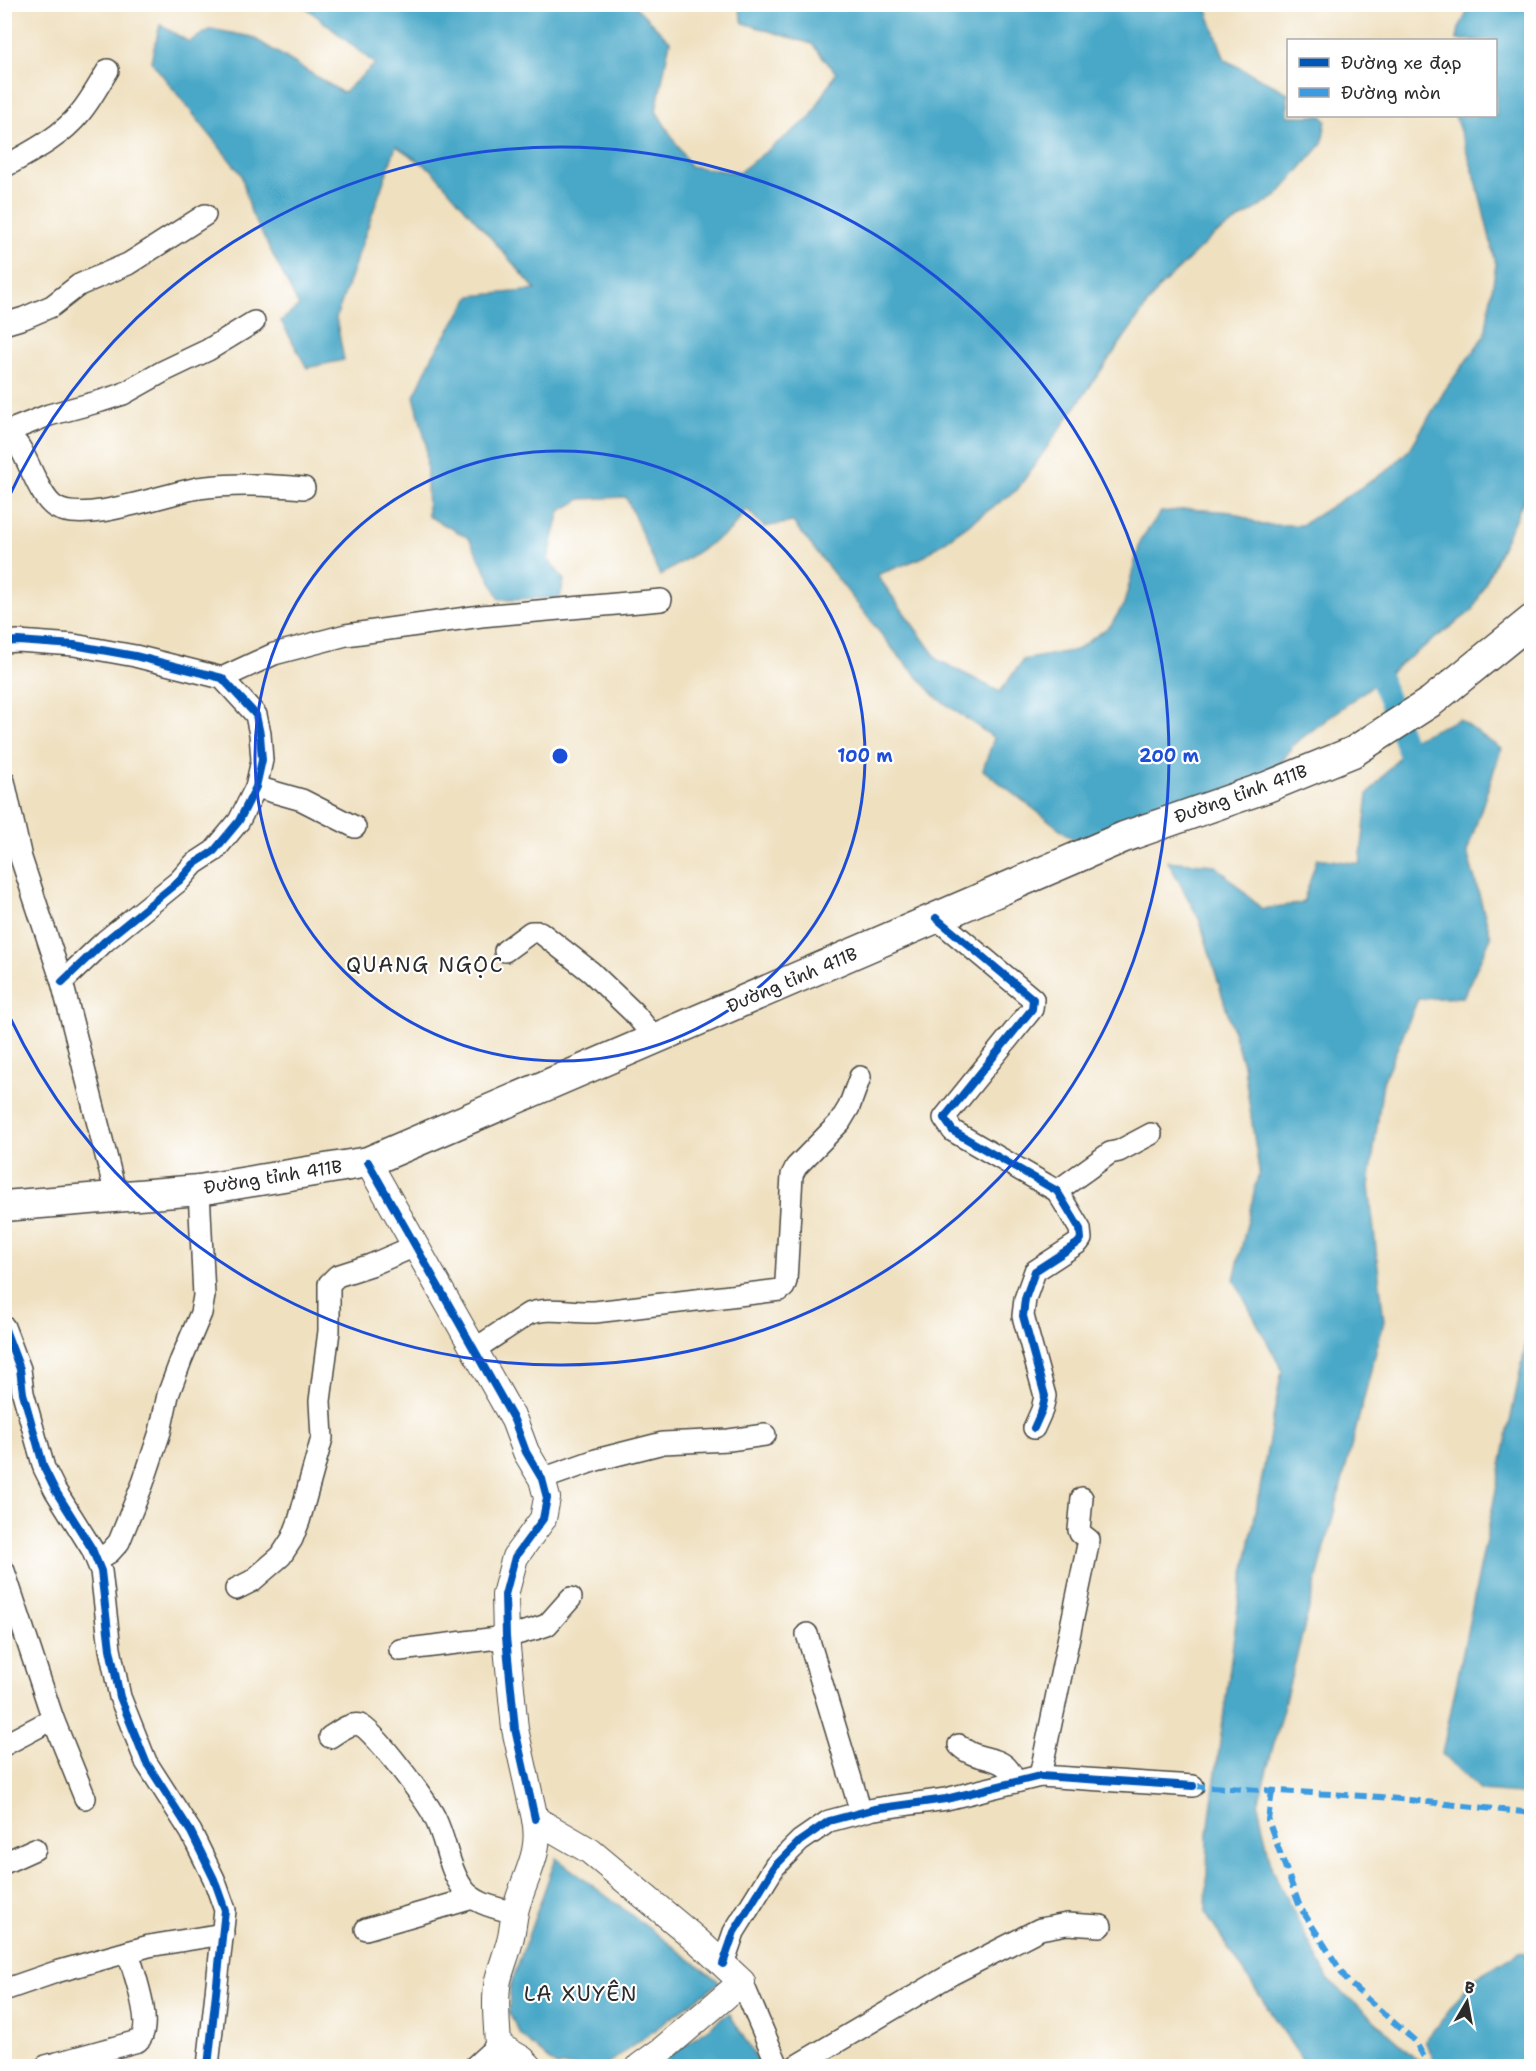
<svg xmlns="http://www.w3.org/2000/svg" width="1536" height="2071" font-family="'Shantell Sans',sans-serif">
<style>
.water{fill:#48a8c8;stroke:#3a6a7a;stroke-width:1.5}
.lines{fill:none;stroke-linecap:round;stroke-linejoin:round}
.canal{stroke:#48a8c8;stroke-width:21}
.minor-casing{stroke:#484641;stroke-width:24}
.tertiary-casing{stroke:#484641;stroke-width:28}
.secondary-casing{stroke:#484641;stroke-width:33}
.minor{stroke:#fff;stroke-width:21}
.tertiary{stroke:#fff;stroke-width:26}
.secondary{stroke:#fff;stroke-width:30}
.quiet{stroke:#3d9ce1;stroke-width:6;stroke-dasharray:12 6;stroke-linecap:butt}
.cycleway-casing{stroke:#fff;stroke-width:11}
.cycleway{stroke:#0057b8;stroke-width:8}
.ring{fill:none;stroke:#1d4ed8;stroke-width:3}
.labels{text-anchor:middle;dominant-baseline:central;stroke-width:4.5;stroke-linejoin:round;paint-order:stroke}
.street-label{font-size:18px;fill:#2b2b2b;stroke:#fff}
.quarter-label{font-size:21px;letter-spacing:1.5px;fill:#2b2b2b;stroke:#fff}
.centre{fill:#1d4ed8;stroke:#fff;stroke-width:3}
.ring-label{font-size:18px;text-anchor:middle;font-weight:bold;fill:#1d4ed8;stroke:#fff;stroke-width:4.5;stroke-linejoin:round;paint-order:stroke}
</style>
<rect width="100%" height="100%" fill="#fff"/>
<filter id="ink" filterUnits="userSpaceOnUse"><feTurbulence type="fractalNoise" baseFrequency=".0167" numOctaves="2"/><feDisplacementMap in="SourceGraphic" scale="12" xChannelSelector="R" yChannelSelector="G"/><feConvolveMatrix kernelMatrix="1 2 1 2 8 2 1 2 1" color-interpolation-filters="sRGB"/></filter>
<filter id="wash" filterUnits="userSpaceOnUse"><feTurbulence type="fractalNoise" baseFrequency=".008" numOctaves="4" result="noise"/><feDisplacementMap in="SourceGraphic" scale="24" xChannelSelector="R" yChannelSelector="G"/><feGaussianBlur stdDeviation="1.35" result="paint"/><feColorMatrix in="noise" values="0 0 0 0 0 0 0 0 0 0 0 0 0 0 0 0 0 1.4 0 .05"/><feComposite in="paint" operator="in"/></filter>
<g filter="url(#wash)">
<rect width="100%" height="100%" fill="#efe0c0"/>
<g class="water">
<polygon points="303,5 634,5 670,41 656,111 690,166 738,173 810,118 836,73 812,44 743,23 738,5 1205,5 1225,60 1288,93 1288,116 1322,116 1326,120 1322,144 1277,196 1213,236 1159,288 1017,490 921,558 877,575 938,660 1000,692 1023,660 1076,650 1111,625 1124,604 1141,539 1161,512 1190,509 1231,512 1262,525 1302,525 1387,471 1410,449 1445,390 1485,335 1496,264 1476,180 1455,116 1496,116 1496,40 1457,40 1459,28 1471,5 1531,5 1531,488 1527,493 1473,610 1294,744 1275,772 1077,842 983,770 994,738 937,698 896,653 793,522 764,527 747,509 730,531 660,576 626,497 581,499 560,511 548,559 564,580 560,598 500,599 469,538 428,516 426,443 414,396 433,355 471,296 536,290 431,169 396,146 336,318 344,360 307,368 281,321 299,306 251,212 241,174 151,61 160,25 189,42 211,29 252,37 343,93 375,64"/>
<polygon points="1459,719 1501,749 1467,852 1491,937 1463,997 1418,999 1383,1082 1369,1186 1384,1321 1258,1804 1272,1870 1328,1979 1417,2059 1421,2066 1306,2066 1206,1914 1208,1833 1238,1606 1282,1370 1234,1280 1259,1171 1244,1068 1200,921 1168,861 1215,865 1262,909 1303,903 1317,858 1360,864 1368,794 1415,738"/>
<polygon points="1530,1324 1532,1324 1531,1795 1481,1791 1442,1754"/>
<polygon points="556,1858 720,1982 605,2066 556,2066 520,2034 509,2013 510,1987"/>
<polygon points="1519,1952 1531,1955 1531,2066 1437,2066 1425,2041 1474,1978"/>
<polygon points="729,2013 761,2066 661,2066 659,2064"/>
</g>
<g class="lines">
<polyline class="canal" points="1381,679 1416,774"/>
</g>
</g>
<g filter="url(#ink)">
<g class="lines">
<defs>
<g id="minor">
<path d="M4 167C31 152 61 137 80 113 91 100 99 84 108 70"/>
<polyline points="4,324 24,318 52,306 79,285 128,264 205,215"/>
<path d="M4 431C10 436 16 441 20 448 30 464 40 497 55 507 83 525 165 494 198 488 234 483 269 485 304 488"/>
<polyline points="6,432 49,415 101,401 123,394 164,371 208,350 254,322"/>
<polyline points="4,642 18,641 74,645 135,656 222,678 256,715 260,734 262,760 256,787 239,821 214,851 194,864 179,881 105,941 62,982"/>
<polyline points="222,678 274,654 346,635 481,616 661,600"/>
<polyline points="4,781 21,858 62,982 116,1195"/>
<polyline points="256,787 302,800 355,827"/>
<polyline points="936,918 1033,999 1032,1009 944,1118 953,1131 1057,1191 1080,1229 1081,1239 1078,1243 1035,1271 1025,1299 1023,1316 1045,1396 1042,1410 1034,1428"/>
<polyline points="505,951 531,932 540,932 591,972 633,1012 655,1038"/>
<polyline points="1057,1191 1110,1153 1119,1151 1151,1134"/>
<polyline points="4,1327 20,1369 23,1393 44,1468 55,1490 92,1549 101,1571 110,1649 120,1697 146,1762 191,1832 214,1879 225,1910 208,2066"/>
<path d="M475 1349 528 1314C549 1306 572 1313 595 1312L780 1290 784 1287 786 1281 792 1175 796 1167 840 1122 849 1107 860 1077"/>
<polyline points="542,1479 596,1460 663,1443 729,1440 765,1435"/>
<polyline points="97,1560 110,1552 119,1542 143,1483 160,1432 168,1395 181,1360 201,1313 204,1296 199,1190"/>
<polyline points="4,1571 53,1719 85,1798"/>
<polyline points="236,1589 252,1581 281,1556 292,1539 299,1521 322,1438 320,1401 329,1331 329,1284 337,1276 371,1265 415,1246"/>
<polyline points="807,1634 861,1812"/>
<polyline points="400,1650 506,1637 535,1629 547,1625 571,1598"/>
<path d="M330 1737C338 1732 350 1722 360 1725 374 1730 428 1803 435 1818 446 1840 448 1867 462 1887 473 1904 497 1908 515 1913"/>
<polyline points="4,1745 53,1719"/>
<path d="M959 1745C974 1761 998 1755 1008 1769 1011 1772 1013 1778 1015 1782"/>
<polyline points="1040,1776 1089,1540 1080,1533 1079,1530 1082,1498"/>
<polyline points="4,1863 35,1849"/>
<polyline points="366,1929 473,1898"/>
<polyline points="723,1964 734,1932 775,1866 800,1841 829,1821 874,1809 946,1799 1040,1776 1193,1786"/>
<polyline points="742,1982 778,2066"/>
<polyline points="4,1990 56,1972 149,1946 223,1934"/>
<path d="M46 2066 138 2041C155 2028 133 1970 128 1952"/>
<polyline points="475,2066 498,2045"/>
<polyline points="796,2066 952,1974 1040,1929 1067,1924 1101,1926"/>
</g>
<g id="tertiary">
<polyline points="368,1162 514,1420 526,1452 542,1479 547,1498 543,1519 515,1557 505,1595 506,1637 515,1729 535,1819"/>
<path d="M529 2066 522 2059 498 2045C497 2024 494 2000 498 1980 501 1968 506 1956 509 1944 513 1932 513 1920 516 1908 525 1875 542 1854 535 1819L590 1851 698 1941 742 1982 662 2050 640 2066"/>
</g>
<polyline id="secondary" points="4,1206 199,1190 368,1162 1124,837 1267,787 1353,752 1432,701 1532,620"/>
</defs>
<use href="#minor" class="minor-casing"/>
<use href="#tertiary" class="tertiary-casing"/>
<use href="#secondary" class="secondary-casing"/>
<use href="#minor" class="minor"/>
<use href="#tertiary" class="tertiary"/>
<use href="#secondary" class="secondary"/>
<g class="quiet">
<polyline points="1193,1786 1380,1797 1532,1813"/>
<polyline points="1272,1791 1268,1820 1300,1907 1348,1982 1415,2041 1429,2066"/>
</g>
<defs>
<g id="cycleway">
<polyline points="4,642 18,641 74,645 135,656 222,678 256,715 260,734 262,760 256,787 239,821 214,851 194,864 179,881 105,941 62,982"/>
<polyline points="936,918 1033,999 1032,1009 944,1118 953,1131 1057,1191 1080,1229 1081,1239 1078,1243 1035,1271 1025,1299 1023,1316 1045,1396 1042,1410 1034,1428"/>
<polyline points="368,1162 514,1420 526,1452 542,1479 547,1498 543,1519 515,1557 505,1595 506,1637 515,1729 535,1819"/>
<polyline points="4,1327 20,1369 23,1393 44,1468 55,1490 92,1549 101,1571 110,1649 120,1697 146,1762 191,1832 214,1879 225,1910 208,2066"/>
<polyline points="723,1964 734,1932 775,1866 800,1841 829,1821 874,1809 946,1799 1040,1776 1193,1786"/>
</g>
</defs>
<use href="#cycleway" class="cycleway-casing"/>
<use href="#cycleway" class="cycleway"/>
</g>
</g>
<g class="ring">
<circle cx="560" cy="756" r="305"/>
<path d="M6 503A609 609 0 1 1 6 1009"/>
</g>
<g class="labels">
<g class="street-label">
<text transform="translate(1241 794) rotate(-20)">Đường tỉnh 411B</text>
<text transform="translate(792 980) rotate(-23)">Đường tỉnh 411B</text>
<text transform="translate(273 1177) rotate(-9)">Đường tỉnh 411B</text>
</g>
<g class="quarter-label">
<text x="425" y="965">QUANG NGỌC</text>
<text x="581" y="1994">LA XUYÊN</text>
</g>
</g>
<circle cx="560" cy="756" r="9" class="centre"/>
<g class="ring-label">
<text x="865" y="762">100 m</text>
<text x="1169" y="762">200 m</text>
</g>
<rect width="1536" height="2071" fill="none" stroke="#fff" stroke-width="24"/>
<rect x="1287" y="39" width="210" height="78" fill="#ffffff" stroke="#aaaaaa" stroke-width="1.5"/>
<rect x="1299" y="58" width="30" height="9" fill="#0057b8" stroke="#aaaaaa" stroke-width="1.5"/>
<text x="1341" y="69" font-size="18" fill="#2b2b2b">Đường xe đạp</text>
<rect x="1299" y="88" width="30" height="9" fill="#3d9ce1" stroke="#aaaaaa" stroke-width="1.5"/>
<text x="1341" y="99" font-size="18" fill="#2b2b2b">Đường mòn</text>
<g transform="translate(1467 2002) rotate(10)" stroke="#ffffff" stroke-width="4.5" paint-order="stroke">
<path d="M0-4.5L10 22L0 15L-10 22Z" fill="#2b2b2b"/>
<text y="-9" font-size="16" font-weight="bold" text-anchor="middle" fill="#2b2b2b">B</text>
</g>
</svg>
